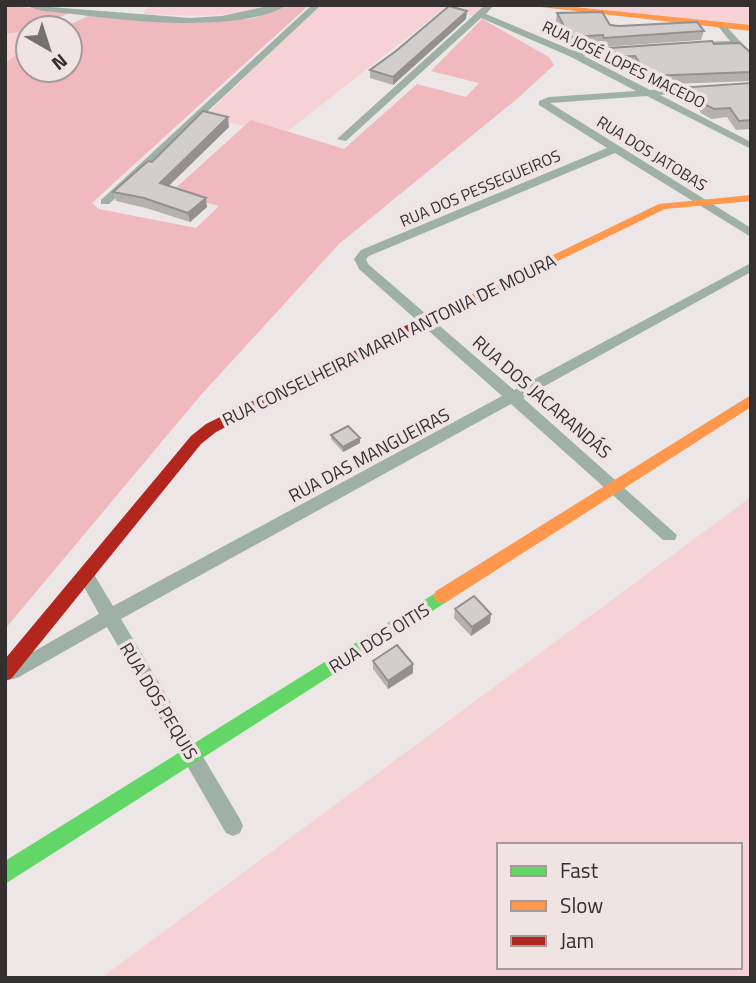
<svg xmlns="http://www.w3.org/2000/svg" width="756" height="983" font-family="'Titillium Web',sans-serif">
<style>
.green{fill:#f6d2d4;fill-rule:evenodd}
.forest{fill:#efb9be}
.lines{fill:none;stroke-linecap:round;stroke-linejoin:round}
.street{fill:#9fb0a7;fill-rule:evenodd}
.fast{fill:#63d668;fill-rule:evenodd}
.slow{fill:#ff974d;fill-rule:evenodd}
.jam{fill:#b3261e;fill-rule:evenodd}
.wall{fill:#b5b1b1}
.shaded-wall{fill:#949090}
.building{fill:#d3cece;stroke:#949090;stroke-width:2}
.labels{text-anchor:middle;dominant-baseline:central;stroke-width:7;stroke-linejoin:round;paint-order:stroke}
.far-street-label{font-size:16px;fill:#353030;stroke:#efe3e3}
.street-label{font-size:18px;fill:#353030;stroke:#efe3e3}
</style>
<rect width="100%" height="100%" fill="#ece6e6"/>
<g class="green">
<path d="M150 5H271C230 20 186 15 143 14Z"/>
<polygon points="320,5 487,5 474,16 442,10 288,131 251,120 244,126 204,117"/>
<polygon points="555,5 751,5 751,26"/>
<polygon points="28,29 28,47 5,63 5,34"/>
<path d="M751 497V978H101ZM499 845H740V967H499Z"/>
</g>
<g class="forest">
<polygon points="5,5 70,13 20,32 5,34"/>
<polygon points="290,5 309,5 92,203 99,209 196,228 219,206 170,193 251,120 344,149 417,84 466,97 479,83 431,71 482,19 549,57 554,65 518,98 339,244 200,396 5,629 5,63 28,47 28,70 70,70 70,28 63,28 88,16 223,21 254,18"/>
</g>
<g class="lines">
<g class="street">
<path d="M25 5 190 18 222 16 273 5H288C238 34 129 21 73 14 58 12 37 12 25 5Z"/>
<polygon points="312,5 321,5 109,204 101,204 101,200"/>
<polygon points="485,5 494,5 486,14 574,51 633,48 633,52 630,53 584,56 650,90 751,83 751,89 660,95 751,142 751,149 647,96 550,103 751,228 751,237 615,153 369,256 366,259 368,264 514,390 751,263 751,272 523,398 677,535 675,540 663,540 511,404 121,619 240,819 243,826 240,833 233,836 226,833 107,627 19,677 13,679 7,677 5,668 99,614 78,576 80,571 86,569 92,571 113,606 502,396 359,269 354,259 361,250 607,148 539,105 539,101 549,97 636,91 569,56 481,18 346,141 337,139"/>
<polygon points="722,22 751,53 751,62 735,46 694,47 692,45 697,42 730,41 717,25"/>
</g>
<polygon class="fast" points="442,589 448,591 451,596 448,601 5,884 5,861"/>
<g class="slow">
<polygon points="523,5 555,5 751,25 751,31"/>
<polygon points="751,195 751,201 665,209 422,327 417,328 410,324 659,204"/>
<polygon points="751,395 751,407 448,601 442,603 436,601 433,596 436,591"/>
</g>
<polygon class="jam" points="417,320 422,321 422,327 216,432 201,444 11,679 5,681 5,659 191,436 206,424"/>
</g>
<g class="wall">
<polygon points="557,13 619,26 704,31 701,40 602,47 601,44 569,46 556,21"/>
<polygon points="466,19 393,85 370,78 370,70"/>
<polygon points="714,44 751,53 751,81 646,85 633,65 614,66 609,57 610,48"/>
<polygon points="751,83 751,129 736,130 727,117 711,119 701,113 689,96 691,87"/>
<polygon points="229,127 169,186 207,207 190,222 146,208 116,201 113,192 152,162"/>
<polygon points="331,435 360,438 360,443 343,452 331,439"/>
<polygon points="455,609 490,623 471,636 454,618"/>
<polygon points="373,661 413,673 388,689 373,669"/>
</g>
<g class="shaded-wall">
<polygon points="467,11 466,19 393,85 393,77"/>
<polygon points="228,117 229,127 162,192 160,183"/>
<polygon points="206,198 207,207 190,222 188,213"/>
<polygon points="360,438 360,443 343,452 343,447"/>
<polygon points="491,614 490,623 471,636 472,627"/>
<polygon points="413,664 413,673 388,689 388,681"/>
</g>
<g class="building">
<polygon points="449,6 467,11 393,77 370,70 396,51"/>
<polygon points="602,12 610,25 619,26 697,22 704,31 604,38 603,35 570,37 557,13"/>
<polygon points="712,41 714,44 740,43 751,53 751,72 648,76 635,56 616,57 610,48"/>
<polygon points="751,83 751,120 739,121 730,108 714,109 704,104 691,87"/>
<polygon points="203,111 228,117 160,183 206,198 188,213 144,198 113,192 148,161 152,162"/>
<polygon points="348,426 360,438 343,447 331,435"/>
<polygon points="474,596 491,614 472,627 455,609"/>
<polygon points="397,645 413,664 388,681 373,661"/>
</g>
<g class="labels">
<g class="far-street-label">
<text transform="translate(624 64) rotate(26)">RUA JOSÉ LOPES MACEDO</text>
<text transform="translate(652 153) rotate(32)">RUA DOS JATOBAS</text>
<text transform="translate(480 188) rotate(-23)">RUA DOS PESSEGUEIROS</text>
</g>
<g class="street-label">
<text transform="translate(389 340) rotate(-26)">RUA CONSELHEIRA MARIA ANTONIA DE MOURA</text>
<text transform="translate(542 397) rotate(41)">RUA DOS JACARANDÁS</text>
<text transform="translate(369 455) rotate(-28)">RUA DAS MANGUEIRAS</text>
<text transform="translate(379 638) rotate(-32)">RUA DOS OITIS</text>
<text transform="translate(159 701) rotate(59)">RUA DOS PEQUIS</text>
</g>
</g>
<rect width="756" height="983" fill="none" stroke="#353030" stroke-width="14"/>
<rect x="497" y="843" width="245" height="126" fill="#efe3e3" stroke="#a59b9b" stroke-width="2"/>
<rect x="511" y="866" width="35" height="10" fill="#63d668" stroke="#a59b9b" stroke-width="2"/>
<text x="560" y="878" font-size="21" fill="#353030">Fast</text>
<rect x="511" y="901" width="35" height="10" fill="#ff974d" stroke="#a59b9b" stroke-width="2"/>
<text x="560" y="913" font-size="21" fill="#353030">Slow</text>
<rect x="511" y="936" width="35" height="10" fill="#b3261e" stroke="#a59b9b" stroke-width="2"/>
<text x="560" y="948" font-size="21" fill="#353030">Jam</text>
<g transform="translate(49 49) rotate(141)"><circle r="33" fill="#efe3e3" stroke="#a59b9b" stroke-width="2"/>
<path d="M0-5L12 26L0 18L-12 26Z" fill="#757070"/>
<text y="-10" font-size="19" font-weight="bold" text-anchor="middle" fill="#353030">N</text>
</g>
</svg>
